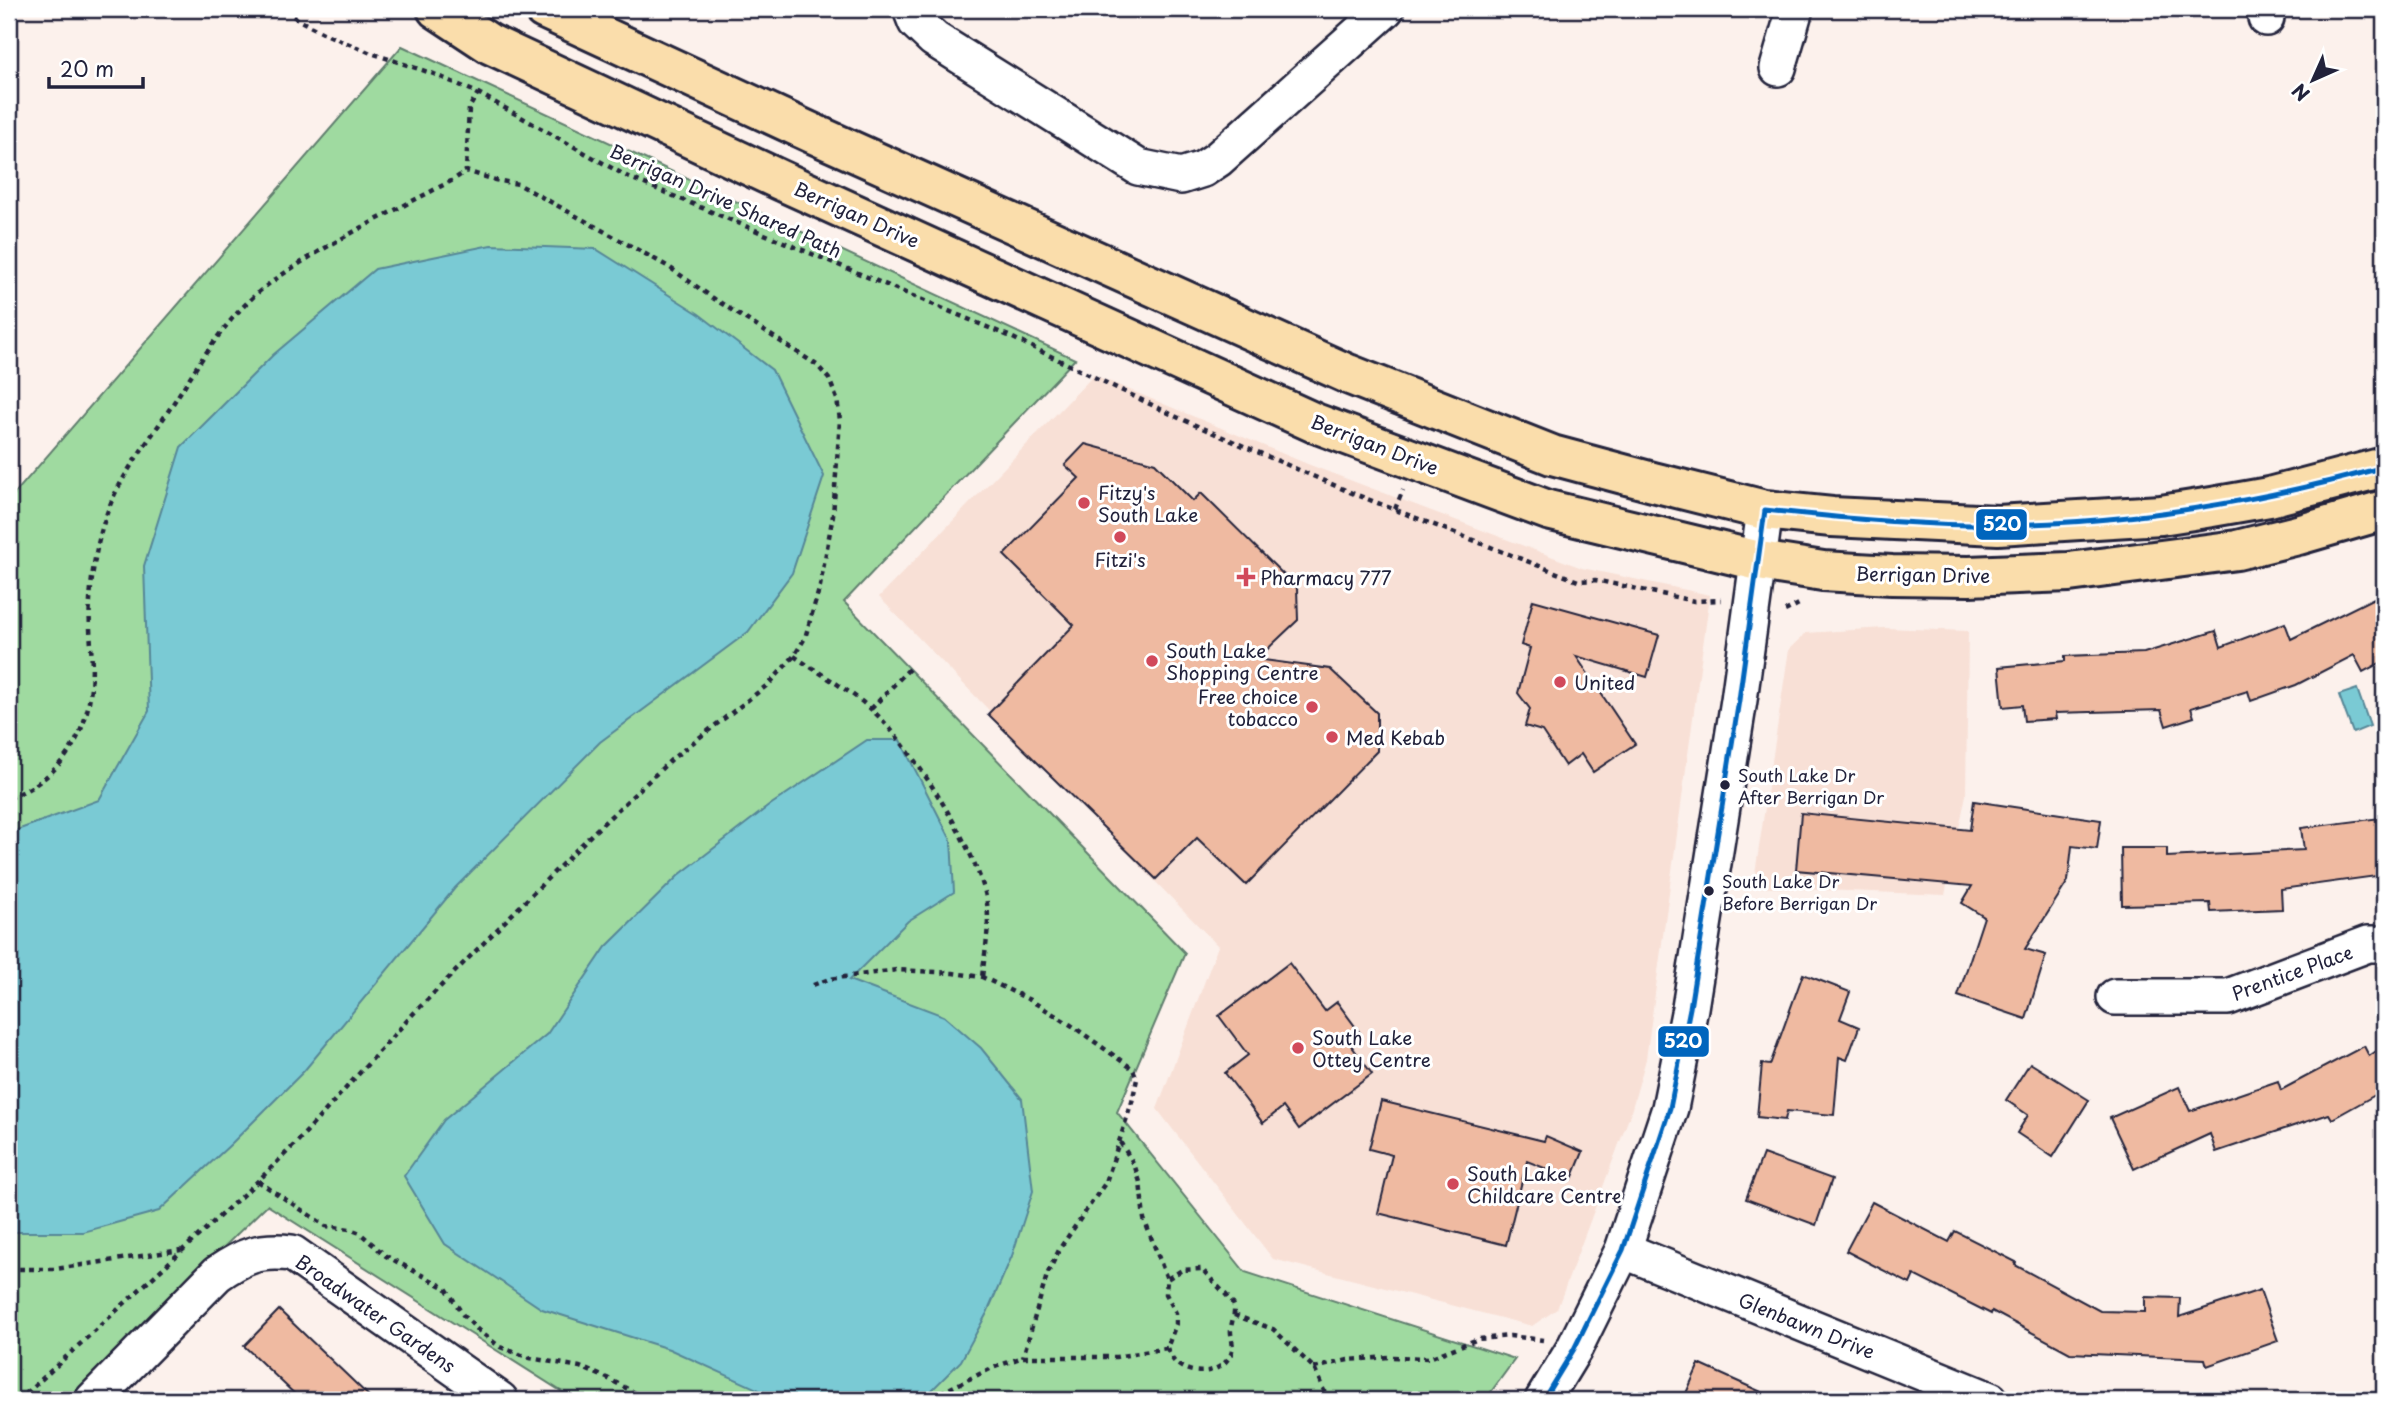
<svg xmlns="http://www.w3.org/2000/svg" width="2393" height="1409" font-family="'Playpen Sans',sans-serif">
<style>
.built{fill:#f8e0d6}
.green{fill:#9fdaa0;stroke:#607e6e;stroke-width:2}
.water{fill:#7acad4;stroke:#578797;stroke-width:2}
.building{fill:#efbaa1;stroke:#22223b;stroke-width:2}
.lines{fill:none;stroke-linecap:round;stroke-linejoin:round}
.minor-casing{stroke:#22223b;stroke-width:40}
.major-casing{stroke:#22223b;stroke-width:44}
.path{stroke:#22223b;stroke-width:4.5;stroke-dasharray:5 5;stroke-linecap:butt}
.minor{stroke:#fff;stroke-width:35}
.major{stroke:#faddab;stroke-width:38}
.bus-1-casing{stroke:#fff;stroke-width:10}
.bus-1{stroke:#0065bd;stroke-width:5}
.poi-dot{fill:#d1495b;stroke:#fff;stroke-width:2.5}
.bus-dot{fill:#22223b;stroke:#fff;stroke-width:2.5}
.labels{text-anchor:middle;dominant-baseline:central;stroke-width:6;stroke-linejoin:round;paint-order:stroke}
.bus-label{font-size:17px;fill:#22223b;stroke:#fff;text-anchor:start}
.street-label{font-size:19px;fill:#22223b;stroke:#fff}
.poi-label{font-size:19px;fill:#22223b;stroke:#fff;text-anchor:start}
.line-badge{stroke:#fff;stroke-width:2.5}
.badge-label{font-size:19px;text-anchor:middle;font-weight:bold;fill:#fff}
</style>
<rect width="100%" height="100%" fill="#fcf1ec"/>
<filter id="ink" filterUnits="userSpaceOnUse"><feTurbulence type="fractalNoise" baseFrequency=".0143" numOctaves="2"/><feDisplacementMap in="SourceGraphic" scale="14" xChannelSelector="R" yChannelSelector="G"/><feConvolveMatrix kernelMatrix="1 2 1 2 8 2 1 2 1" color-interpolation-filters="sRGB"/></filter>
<g filter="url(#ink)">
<g class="built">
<polygon points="1094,375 1310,465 1582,568 1710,595 1646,1059 1630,1115 1557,1309 1532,1326 1273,1259 1157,1109 1218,946 879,597"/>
<polygon points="1884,628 1968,631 1966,795 1945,895 1753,887 1789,649 1806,633"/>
</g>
<polygon class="green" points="402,46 1075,359 844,602 1185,953 1117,1112 1245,1272 1515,1359 1485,1400 984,1400 983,1398 979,1400 575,1400 267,1205 67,1400 9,1400 9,500"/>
<g class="water">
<polygon points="491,245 596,249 699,314 772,370 824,476 792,573 748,632 600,742 455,888 304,1071 231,1144 159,1211 83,1232 9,1232 9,833 99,800 149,711 144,566 181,447 273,355 375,269"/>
<polygon points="2357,689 2370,726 2353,733 2339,695"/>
<polygon points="867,740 900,740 951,840 954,892 908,921 849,980 944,1016 981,1048 1022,1099 1033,1191 1012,1256 987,1313 961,1361 922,1400 790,1400 777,1398 669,1349 542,1309 445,1244 404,1176 444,1120 547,1034 606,947 679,875 770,805"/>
</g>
<g class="building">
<polygon points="1085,444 1155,463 1193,501 1201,493 1297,588 1298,620 1257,659 1330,669 1377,713 1377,751 1246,885 1197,838 1156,879 988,714 1074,625 1004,555 1079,478 1065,465"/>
<polygon points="2384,593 2384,661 2363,672 2354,655 2296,685 2251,701 2248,691 2191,708 2194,717 2166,726 2161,710 2055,713 2056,719 2024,721 2022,705 2003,707 1999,667 2065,661 2065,656 2144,653 2216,631 2221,647 2285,623 2291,639"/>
<polygon points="1533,600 1659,635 1647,677 1576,656 1635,744 1593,772 1581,754 1565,766 1542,731 1525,726 1530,709 1518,693 1530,648 1521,645"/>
<polygon points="1974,801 2101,820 2097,849 2072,846 2068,881 2025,949 2046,955 2026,1019 1958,996 1984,917 1962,903 1972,886 1796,870 1801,813 1970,830"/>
<polygon points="2380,818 2384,848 2384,875 2281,889 2282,909 2211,912 2210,903 2122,905 2121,848 2167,848 2167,857 2304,850 2301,828"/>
<polygon points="1289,963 1325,1011 1337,1002 1360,1033 1348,1041 1372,1074 1299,1129 1283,1107 1263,1123 1225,1073 1248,1055 1219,1016"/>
<polygon points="1803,974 1850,992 1840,1019 1859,1027 1847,1060 1839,1057 1834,1115 1787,1111 1785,1120 1757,1117 1762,1064 1770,1065"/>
<polygon points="2364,1046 2369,1056 2384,1046 2384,1090 2332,1119 2329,1114 2216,1152 2210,1134 2134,1169 2110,1118 2179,1087 2190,1111 2278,1081 2281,1090"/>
<polygon points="2030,1063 2089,1100 2053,1157 2017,1133 2028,1115 2006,1100"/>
<polygon points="1381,1101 1544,1141 1546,1136 1583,1152 1572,1179 1527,1161 1506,1245 1378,1213 1392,1155 1369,1149"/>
<polygon points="1763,1154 1832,1179 1816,1225 1746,1199"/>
<polygon points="1872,1202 1949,1242 1955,1231 2016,1262 2015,1265 2100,1311 2145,1312 2145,1297 2180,1298 2179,1317 2260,1290 2278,1341 2207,1366 2205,1359 2070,1353 1992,1311 1991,1314 1914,1275 1910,1284 1846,1251"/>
<polygon points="279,1310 373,1400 301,1400 244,1346"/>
<polygon points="1699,1364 1779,1400 1683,1400"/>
</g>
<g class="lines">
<defs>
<g id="minor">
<polyline points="911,9 916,22 934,39 1138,167 1181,176 1203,169 1218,159 1386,9"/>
<polyline points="2266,18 2266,9"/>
<polyline points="1778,68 1795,9"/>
<polyline points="2115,997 2228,997 2368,944 2384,944"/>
<polyline points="1623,1250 1990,1400"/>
<path d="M93 1400 217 1274C243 1256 259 1249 292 1253L500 1400"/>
<polyline points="1543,1400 1574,1349 1623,1250 1670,1108 1690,1008 1739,700 1765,510"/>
</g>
<g id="major">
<polyline points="437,9 490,44 780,180 1315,423 1548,510 1759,561 1823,571 1892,575 1969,576 2069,572 2237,550 2298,535 2384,510"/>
<polyline points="544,9 812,133 1348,374 1552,455 1653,482 1765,510 1832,517 1998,525 2161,515 2212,507 2269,497 2384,467"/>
</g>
</defs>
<use href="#minor" class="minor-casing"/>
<use href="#major" class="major-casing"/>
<g class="path">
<polyline points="286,9 297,19 323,33 371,53 434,74 478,93 628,177 1011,337 1179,418 1352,493 1578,581 1595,580 1694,601 1721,600"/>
<polyline points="1395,509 1403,490"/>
<polyline points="1785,611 1801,603"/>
<path d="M794 656C820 674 850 690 873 711 910 744 976 849 986 897 991 923 985 951 982 977"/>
<polyline points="871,709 911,667"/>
<path d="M9 798C58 779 87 739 91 686 94 658 88 629 90 601 92 566 99 530 113 498 127 468 149 440 167 413 197 367 227 313 273 281 329 242 392 212 453 180L466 171"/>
<polyline points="813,985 829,979 897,970 953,973 982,977 1030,1000 1071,1025 1133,1069 1137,1079 1132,1102 1106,1182 1060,1248 1047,1275 1023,1357"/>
<path d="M1120 1142 1134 1164 1140 1182 1144 1219 1167 1279 1166 1294 1176 1313V1324L1167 1348C1169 1352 1171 1358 1175 1362 1190 1377 1221 1375 1231 1354 1235 1344 1230 1337 1231 1328 1232 1320 1235 1314 1234 1306 1232 1299 1209 1278 1202 1269L1182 1270 1167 1279"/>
<polyline points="258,1181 326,1226 350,1229 360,1233 386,1256 446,1288 463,1315 478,1330 500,1347 530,1358 580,1367 607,1378 637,1394 723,1400"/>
<polyline points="9,1269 55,1269 181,1250"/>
<polyline points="1234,1315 1273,1329 1314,1368 1328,1400"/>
<polyline points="1314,1368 1348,1360 1389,1357 1429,1358 1478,1339 1510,1336 1543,1340"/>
<polyline points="19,1400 258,1181 298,1141 413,1014 593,833 673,758 770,683 794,656 805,638 820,586 833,515 840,420 837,399 829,379 817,365 713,298 669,267 518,184 495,180 466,171 469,108 478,93"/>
<polyline points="934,1400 938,1394 992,1368 1023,1357 1116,1357 1167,1348"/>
</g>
<use href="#minor" class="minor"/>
<use href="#major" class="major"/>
<defs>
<path id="bus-1" d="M1543 1400 1574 1349 1623 1250 1670 1108 1690 1008 1739 700 1765 510C1833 517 1902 524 1971 525 2111 526 2249 505 2384 467"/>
</defs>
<use href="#bus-1" class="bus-1-casing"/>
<use href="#bus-1" class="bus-1"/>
</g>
</g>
<g class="poi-dot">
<circle cx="1084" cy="503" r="7"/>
<circle cx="1120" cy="537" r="7"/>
<path d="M1242.5 566.5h7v7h7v7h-7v7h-7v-7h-7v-7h7z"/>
<circle cx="1152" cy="661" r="7"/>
<circle cx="1560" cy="682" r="7"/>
<circle cx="1312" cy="707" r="7"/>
<circle cx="1332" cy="737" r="7"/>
<circle cx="1298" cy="1048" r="7"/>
<circle cx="1453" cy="1184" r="7"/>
</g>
<g class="bus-dot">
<circle cx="1725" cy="785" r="6"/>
<circle cx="1709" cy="891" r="6"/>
</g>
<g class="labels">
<g class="bus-label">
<text x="1738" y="775">South Lake Dr<tspan x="1738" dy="22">After Berrigan Dr</tspan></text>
<text x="1722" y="881">South Lake Dr<tspan x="1722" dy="22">Before Berrigan Dr</tspan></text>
</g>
<g class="street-label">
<text transform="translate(726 200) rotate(24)">Berrigan Drive Shared Path</text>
<text transform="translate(857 214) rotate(24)">Berrigan Drive</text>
<text transform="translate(1375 444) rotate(21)">Berrigan Drive</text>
<text transform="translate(1923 574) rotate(1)">Berrigan Drive</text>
<text transform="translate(2292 972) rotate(-20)">Prentice Place</text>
<text transform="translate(376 1313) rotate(35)">Broadwater Gardens</text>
<text transform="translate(1807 1325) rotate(22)">Glenbawn Drive</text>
</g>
<g class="poi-label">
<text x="1098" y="492">Fitzy's<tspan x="1098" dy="22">South Lake</tspan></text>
<text x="1120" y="559" text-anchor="middle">Fitzi's</text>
<text x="1260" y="577">Pharmacy 777</text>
<text x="1166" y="650">South Lake<tspan x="1166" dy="22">Shopping Centre</tspan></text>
<text x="1574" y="682">United</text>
<text x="1298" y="696" text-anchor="end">Free choice<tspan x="1298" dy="22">tobacco</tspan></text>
<text x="1346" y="737">Med Kebab</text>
<text x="1312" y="1037">South Lake<tspan x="1312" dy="22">Ottey Centre</tspan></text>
<text x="1467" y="1173">South Lake<tspan x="1467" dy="22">Childcare Centre</tspan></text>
</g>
</g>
<g class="line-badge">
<rect x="1975" y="508" width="53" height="33" rx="7" fill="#0065bd"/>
<rect x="1657" y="1025" width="53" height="33" rx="7" fill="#0065bd"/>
</g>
<g class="badge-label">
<text x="2002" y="531">520</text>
<text x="1683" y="1048">520</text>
</g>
<rect width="2393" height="1409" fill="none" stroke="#fff" stroke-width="35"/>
<rect x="18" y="18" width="2358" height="1374" fill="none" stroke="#22223b" stroke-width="2.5" filter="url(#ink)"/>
<g transform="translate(2313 80) rotate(225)" stroke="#ffffff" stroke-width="5" paint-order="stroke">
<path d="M0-5L12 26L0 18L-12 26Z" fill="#22223b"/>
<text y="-10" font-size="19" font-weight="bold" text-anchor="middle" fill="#22223b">N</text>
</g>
<path d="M49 77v10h94v-10" fill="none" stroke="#22223b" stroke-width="3.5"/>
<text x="60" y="77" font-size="21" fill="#22223b" stroke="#ffffff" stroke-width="5" paint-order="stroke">20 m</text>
</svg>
